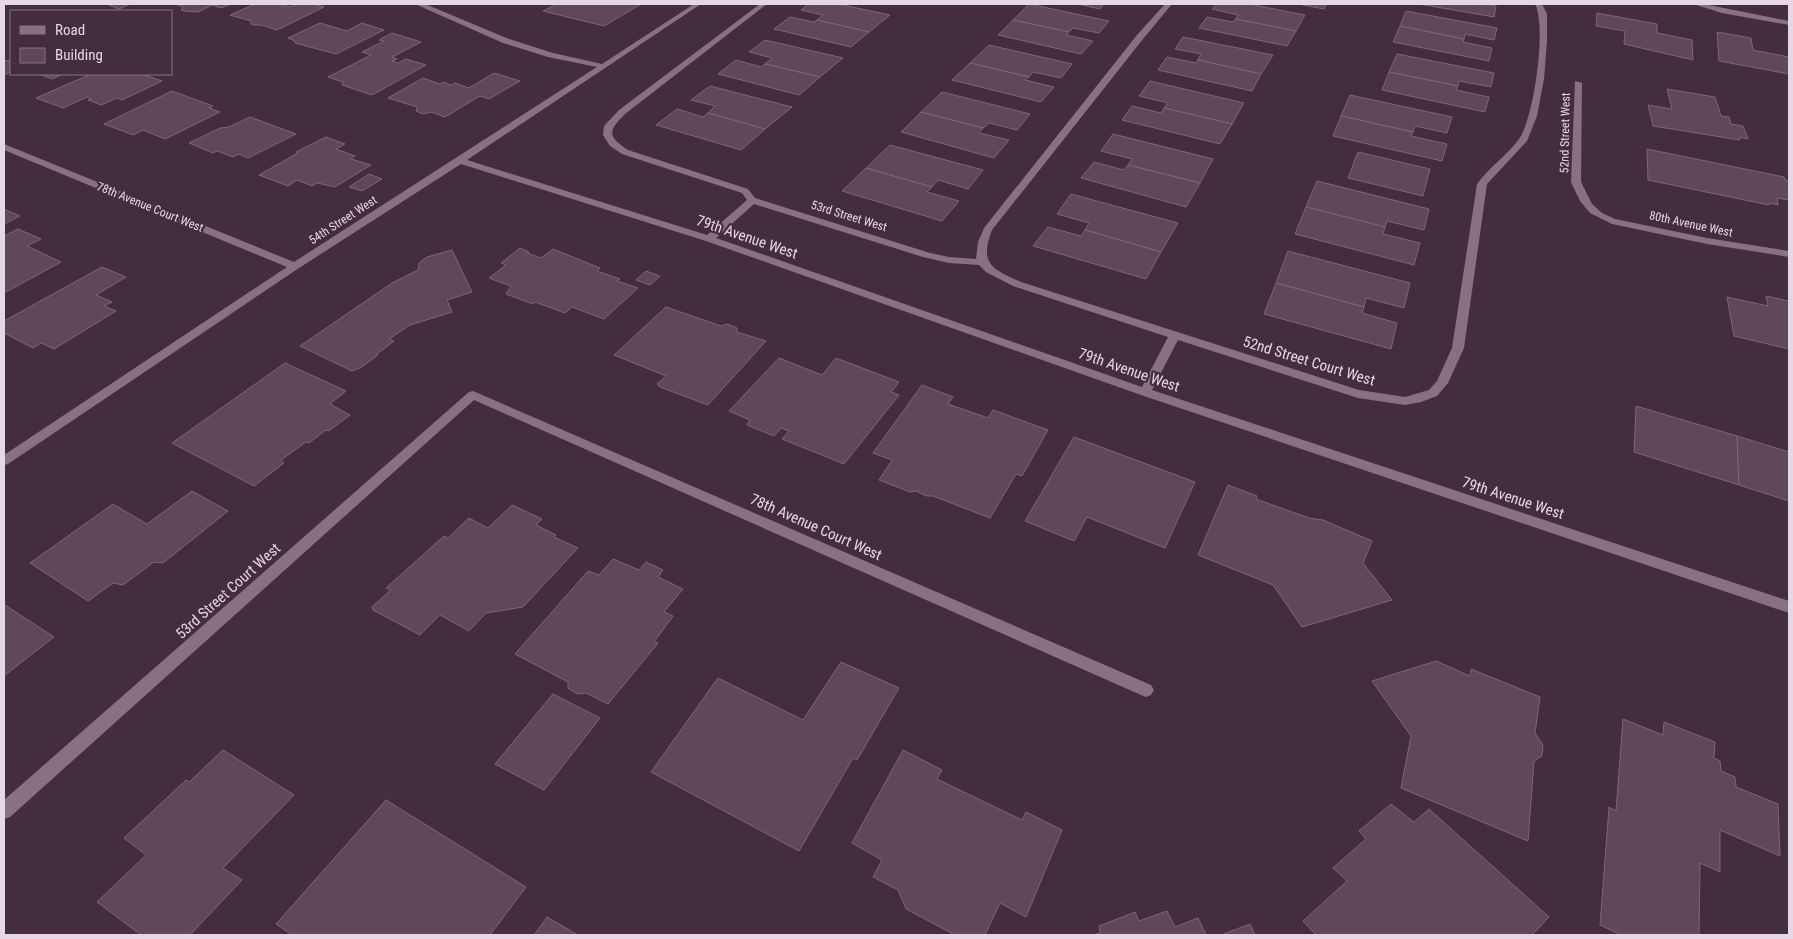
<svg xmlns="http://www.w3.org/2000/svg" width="1793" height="939" font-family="'Roboto Condensed',sans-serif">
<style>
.building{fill:#60485a;stroke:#7e6577}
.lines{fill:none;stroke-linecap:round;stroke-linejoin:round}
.minor{fill:#8b7084;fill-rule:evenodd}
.labels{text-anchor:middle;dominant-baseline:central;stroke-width:4.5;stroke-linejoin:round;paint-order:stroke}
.far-street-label{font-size:12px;fill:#e6d8e2;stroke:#442e3e}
.street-label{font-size:15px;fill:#e6d8e2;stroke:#442e3e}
</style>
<rect width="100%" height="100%" fill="#442e3e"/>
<g class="building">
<polygon points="107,4 130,4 119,9"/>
<polygon points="176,4 231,4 221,8 212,5 198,12 184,11 181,10 183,7"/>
<polygon points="255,4 280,4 290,7 297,4 313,4 324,7 277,30 261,25 254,25 251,24 251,21 230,15"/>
<polygon points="557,4 641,4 604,26 543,11"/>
<polygon points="808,4 838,4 890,15 869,32 817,20 823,15 801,10"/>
<polygon points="1029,4 1109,21 1099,33 1073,28 1069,32 1013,20"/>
<polygon points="1077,4 1104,4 1100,9"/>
<polygon points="1216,4 1249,4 1305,15 1296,31 1236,19 1238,15 1212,9"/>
<polygon points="1298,4 1326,4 1324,9"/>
<polygon points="1419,4 1485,4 1496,6 1494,17"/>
<polygon points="1406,11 1497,28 1494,40 1465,34 1464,39 1400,26"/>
<polygon points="1597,13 1657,24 1657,33 1692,40 1693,60 1624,44 1625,31 1596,26"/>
<polygon points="790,17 814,22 817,20 869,32 851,47 774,29"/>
<polygon points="1207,17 1233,22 1236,19 1296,31 1287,46 1199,28"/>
<polygon points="1013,20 1069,32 1066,35 1093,41 1081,54 998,35"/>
<polygon points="320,23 347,31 362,23 384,30 336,54 295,43 295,41 288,38"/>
<polygon points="1400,26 1464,39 1463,42 1492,48 1489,61 1393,42"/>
<polygon points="1717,32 1751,38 1753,50 1789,57 1789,74 1719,61"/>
<polygon points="392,33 421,42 392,57 397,59 392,61 398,63 406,59 426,65 372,95 342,85 343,82 328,77 371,55 362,52 384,41 379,40"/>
<polygon points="1183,37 1273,55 1261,74 1198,60 1201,54 1175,49"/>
<polygon points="765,40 843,58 820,77 765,64 772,58 749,52"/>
<polygon points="989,45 1072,64 1061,78 1033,72 1029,77 970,63"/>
<polygon points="1397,54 1494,73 1491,87 1459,81 1458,86 1389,72"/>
<polygon points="1167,57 1196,63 1198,60 1261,74 1252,91 1158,70"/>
<polygon points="11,60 11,72 4,75 4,61"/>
<polygon points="736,60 761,67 765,64 820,77 799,95 718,74"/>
<polygon points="970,63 1029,77 1025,80 1054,87 1041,102 952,80"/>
<polygon points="1389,72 1458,86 1456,90 1489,97 1485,112 1382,90"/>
<polygon points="494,73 520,81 489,99 480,96 445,117 431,112 423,114 416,111 417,107 388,98 423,78 440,84 443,82 451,85 455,83 469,88"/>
<polygon points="39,74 63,74 52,79"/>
<polygon points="91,74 142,74 162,81 122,100 117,98 101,105 88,100 92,99 87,97 63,108 36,98"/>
<polygon points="1150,81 1244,103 1232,124 1164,108 1168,103 1139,96"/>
<polygon points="710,86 792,107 765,129 708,113 715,106 691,100"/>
<polygon points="1667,89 1715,97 1721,116 1729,117 1731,124 1743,126 1748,139 1739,137 1740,140 1653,126 1648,105 1672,109"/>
<polygon points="172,91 213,106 209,108 220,112 165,139 143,130 133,135 104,124"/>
<polygon points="942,92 1030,114 1017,130 989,123 983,128 921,112"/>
<polygon points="1350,95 1452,117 1447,133 1415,126 1413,132 1341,116"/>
<polygon points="1132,106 1161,113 1164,108 1232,124 1220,144 1122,120"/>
<polygon points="677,109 703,117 708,113 765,129 741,150 656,125"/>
<polygon points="921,112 983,128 979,133 1009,140 994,158 901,132"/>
<polygon points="1341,116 1413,132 1411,136 1447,144 1442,161 1333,136"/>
<polygon points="250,117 296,134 248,158 239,154 233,157 217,151 213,153 189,143 220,128 229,127"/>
<polygon points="1113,134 1213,159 1200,183 1128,165 1132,159 1101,151"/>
<polygon points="326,137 345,144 336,149 355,156 351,159 371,165 335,187 317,183 312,186 297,180 288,186 259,175 298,153 296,152"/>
<polygon points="890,145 983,170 968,189 938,180 932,187 866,168"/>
<polygon points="1647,149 1784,177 1785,180 1789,181 1789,200 1777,198 1778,205 1769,203 1769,205 1648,180"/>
<polygon points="1358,152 1430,169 1423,196 1348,178"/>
<polygon points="1094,162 1124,170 1128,165 1200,183 1186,207 1081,178"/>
<polygon points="866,168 932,187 927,192 959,201 942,221 842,191"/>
<polygon points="369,174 382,179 362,191 349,187"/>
<polygon points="1317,181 1429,209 1424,230 1387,221 1385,227 1306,207"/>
<polygon points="1071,194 1178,223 1161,252 1085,230 1089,223 1057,214"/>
<polygon points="1306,207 1385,227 1383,234 1420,243 1414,265 1295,234"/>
<polygon points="4,209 20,216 4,224"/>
<polygon points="1048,227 1081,236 1085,230 1161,252 1146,279 1033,246"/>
<polygon points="18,229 41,239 27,246 61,262 6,292 4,291 4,236"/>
<polygon points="520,248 529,252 527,253 541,258 553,249 600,268 597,271 620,279 617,281 638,288 604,319 572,307 565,313 535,302 533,304 506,294 511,286 489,278 506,265 501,263"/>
<polygon points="452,250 472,292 447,300 452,312 410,325 389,339 394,341 377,354 378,355 360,368 352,371 300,346 392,283 418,270 419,263 427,257"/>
<polygon points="1288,251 1410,283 1404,308 1366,298 1364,307 1276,283"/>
<polygon points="102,267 126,277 96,295 112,302 104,306 116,311 54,349 41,343 33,348 4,333 4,321"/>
<polygon points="646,271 660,276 650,285 636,280"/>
<polygon points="1276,283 1364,307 1362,313 1397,323 1391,349 1264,314"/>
<polygon points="1766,296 1789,301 1789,349 1734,336 1727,297 1768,306"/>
<polygon points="666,307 721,326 727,324 737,328 737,332 766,341 708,405 660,387 657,384 666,376 614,355"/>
<polygon points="779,358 822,375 836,358 899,382 891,392 899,395 844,464 782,439 789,431 781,428 774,436 747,425 750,420 729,411"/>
<polygon points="285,363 346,391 330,404 350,415 329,431 326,430 309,443 306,442 281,460 284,463 254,486 172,443"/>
<polygon points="922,385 953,397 948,404 988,418 993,410 1048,430 1022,476 1016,474 990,518 933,496 927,496 916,491 910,492 879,480 892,460 873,453"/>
<polygon points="1636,406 1737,436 1739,485 1634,452"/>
<polygon points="1737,436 1789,452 1789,501 1739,485"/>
<polygon points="1074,437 1195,482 1165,548 1087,517 1074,541 1025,521"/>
<polygon points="1228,485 1257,496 1256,499 1309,518 1323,520 1372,541 1363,563 1392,600 1302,627 1273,585 1198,555"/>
<polygon points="192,491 228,511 163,563 154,562 123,585 113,583 88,601 30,563 113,504 147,524"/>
<polygon points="512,505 542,519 536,525 556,535 554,537 578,548 523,607 486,613 469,631 440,615 420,635 373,610 372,607 391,590 386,588 444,536 448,538 469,518 488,528"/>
<polygon points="613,559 639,570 646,562 663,570 658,577 683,589 664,612 673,616 654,642 658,643 608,704 586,693 577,694 568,688 568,682 515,654 588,571 599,575"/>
<polygon points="5,605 54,637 4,676 4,606"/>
<polygon points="1436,661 1470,676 1471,669 1540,697 1535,733 1543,745 1542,756 1534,761 1528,841 1401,788 1411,736 1372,681"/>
<polygon points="841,662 899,688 857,760 853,758 799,851 651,772 718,678 803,720"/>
<polygon points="553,694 600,718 544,790 495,764"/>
<polygon points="1623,719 1663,735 1664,722 1715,742 1714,758 1720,761 1721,771 1735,777 1736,787 1778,804 1780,856 1720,830 1720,872 1700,863 1699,935 1621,935 1600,925 1609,807 1616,811"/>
<polygon points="223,750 294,795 223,868 242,880 190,935 141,935 97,902 146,855 124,838 186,780 189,782"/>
<polygon points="903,750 942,770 937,779 1022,820 1026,812 1062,830 1026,917 1000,903 985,935 955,935 906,909 898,890 873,877 882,860 852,843"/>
<polygon points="386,800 526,887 490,935 292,935 276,924"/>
<polygon points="1391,804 1414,822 1429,809 1549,917 1532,935 1316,935 1303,921 1347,881 1333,868 1366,839 1359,831"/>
<polygon points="1167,911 1175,927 1198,918 1206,935 1093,935 1100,933 1099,926 1135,912 1139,921"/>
<polygon points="547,917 578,935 534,935"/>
<polygon points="1250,924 1255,935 1221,935"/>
</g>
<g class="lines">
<g class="minor">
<path d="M415 4H425L509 39 553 53 602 64 694 4H701L467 160 707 235 747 200 742 193 622 154 610 146 603 135 604 126 619 110 760 4H767L625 114C608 131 607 136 628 150L748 189 755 198 930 253 949 257 976 259 978 242 984 228 1137 35 1165 4H1172L1143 39 992 230C979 264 992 269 1021 282L1359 390 1405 397 1429 390 1437 381 1452 348 1477 184C1489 167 1507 156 1519 139 1534 119 1547 25 1535 4H1542L1547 14V41L1544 79 1537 116 1527 141 1487 184 1464 348 1448 383 1437 396 1421 402 1405 405 1358 398 1178 340 1152 390 1789 601V613L1141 395 706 241 461 164 299 268 8 464 4 465V455L287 267 4 150V144L294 262 597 67 548 57 503 43ZM754 204 923 257 949 263 979 265 986 272 1013 286 1168 337 1142 387 716 238Z"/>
<polygon points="1693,4 1704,4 1789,21 1789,25 1722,13"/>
<polygon points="1575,81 1582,83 1581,182 1592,204 1602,213 1615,219 1707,238 1789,251 1789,257 1707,244 1612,224 1590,213 1580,201 1571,182"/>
<polygon points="473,391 1151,685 1154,690 1151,695 1146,697 1141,695 474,400 10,817 4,819 4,800 469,392"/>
</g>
</g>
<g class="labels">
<g class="far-street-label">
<text transform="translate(1565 133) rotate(-89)">52nd Street West</text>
<text transform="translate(150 207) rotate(22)">78th Avenue Court West</text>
<text transform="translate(849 216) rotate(17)">53rd Street West</text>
<text transform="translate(343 220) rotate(-33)">54th Street West</text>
<text transform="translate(1691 224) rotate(12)">80th Avenue West</text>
</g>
<g class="street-label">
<text transform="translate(747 237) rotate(19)">79th Avenue West</text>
<text transform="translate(1309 361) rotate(17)">52nd Street Court West</text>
<text transform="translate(1129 370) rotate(19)">79th Avenue West</text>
<text transform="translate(1513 498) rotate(18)">79th Avenue West</text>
<text transform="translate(816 527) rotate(24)">78th Avenue Court West</text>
<text transform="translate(228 591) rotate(-42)">53rd Street Court West</text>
</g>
</g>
<rect width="1793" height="939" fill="none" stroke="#e6d8e2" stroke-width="10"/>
<rect x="10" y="10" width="162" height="65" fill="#442e3e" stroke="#857280"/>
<rect x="20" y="26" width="25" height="8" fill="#8b7084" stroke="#857280"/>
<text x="55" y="35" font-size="15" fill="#e6d8e2">Road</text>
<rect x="20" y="48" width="25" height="15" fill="#60485a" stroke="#857280"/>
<text x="55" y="60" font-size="15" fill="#e6d8e2">Building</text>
</svg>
